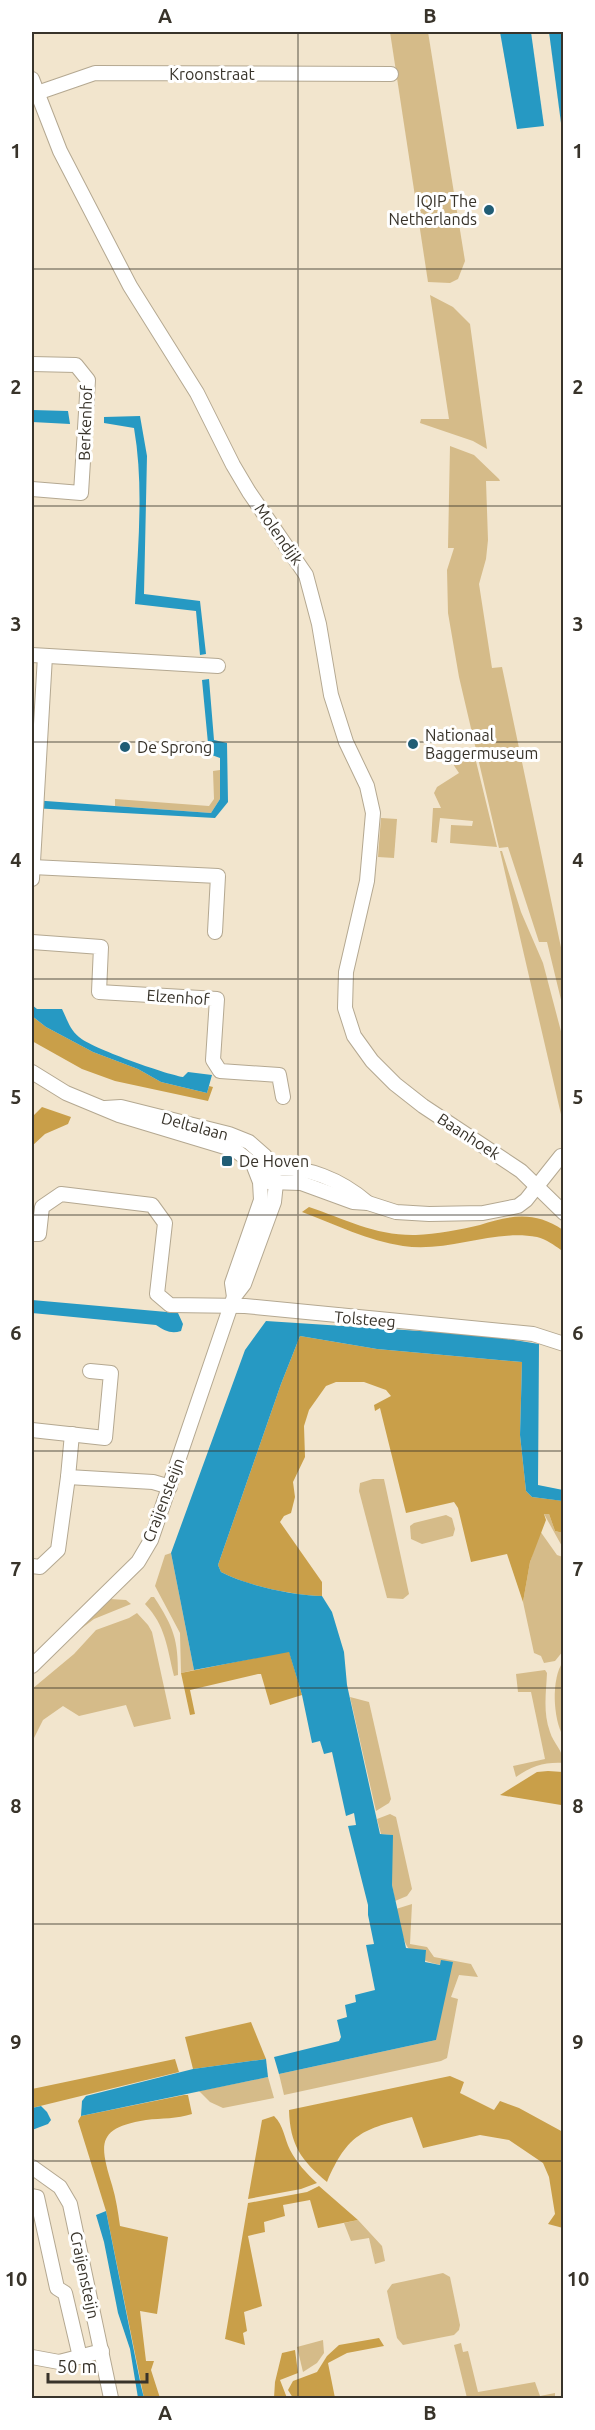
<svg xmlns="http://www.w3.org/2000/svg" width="595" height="2430" font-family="Ubuntu,sans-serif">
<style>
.green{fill:#d5bb89}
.forest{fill:#c99f49}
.water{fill:#2699c3}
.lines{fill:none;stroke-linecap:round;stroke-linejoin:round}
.minor-casing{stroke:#b4a891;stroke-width:16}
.minor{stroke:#fff;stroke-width:14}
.grid{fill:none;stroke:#38332a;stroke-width:1.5;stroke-opacity:0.55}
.poi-dot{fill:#215d75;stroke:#fff;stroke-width:2}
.labels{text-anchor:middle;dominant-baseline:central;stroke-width:6;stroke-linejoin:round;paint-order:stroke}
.street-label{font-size:16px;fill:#38332a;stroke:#fff}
.poi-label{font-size:16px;fill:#38332a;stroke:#fff;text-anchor:start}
.neatline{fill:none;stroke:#38332a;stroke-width:2}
.grid-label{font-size:20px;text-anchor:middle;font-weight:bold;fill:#38332a}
</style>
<rect width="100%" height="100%" fill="#f2e5cd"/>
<g class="green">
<polygon points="390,32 428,32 465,261 458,279 450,283 428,282"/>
<polygon points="430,295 453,307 470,324 487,449 473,441 420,423 421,419 449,419"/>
<polygon points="450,446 474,455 499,479 500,481 486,481 488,540 486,559 479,584 492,668 502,667 563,957 563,1008 547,942 539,942 508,847 499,848 459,677 448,613 447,570 454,548 448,548"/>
<polygon points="474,753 497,847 450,843 451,825 472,826 473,821 440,818 437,843 431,842 433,808 441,808 434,793 437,787 459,773 449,758 454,755"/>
<polygon points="220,770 220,799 211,813 115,806 115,799 209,806 214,799 213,771"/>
<polygon points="381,818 397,819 394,858 378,857"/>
<polygon points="500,851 502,851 521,912 543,963 563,1039 563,1123"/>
<polygon points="373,1479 384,1479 409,1594 403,1599 387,1598 359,1491 360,1483"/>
<polygon points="544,1514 549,1514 555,1531 563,1533 563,1548"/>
<polygon points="446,1515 452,1518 455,1529 453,1536 422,1544 411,1539 410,1526 414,1523"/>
<polygon points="540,1531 557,1555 563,1557 563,1651 555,1661 544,1663 541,1656 534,1653 523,1602 530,1562"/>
<polygon points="171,1553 194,1670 181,1673 180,1633 155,1586 165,1555"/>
<path d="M151 1597H154C174 1628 178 1639 178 1675L174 1676C167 1648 166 1626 145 1604Z"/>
<polygon points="110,1599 126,1600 131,1604 94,1619 82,1628 80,1627"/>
<polygon points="137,1613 148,1625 152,1632 171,1719 134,1727 126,1705 79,1716 63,1706 43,1720 32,1742 32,1689 74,1654 96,1630 129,1618"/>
<path d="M563 1662V1736C553 1719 551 1678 563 1662Z"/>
<path d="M545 1670 547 1673C546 1693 543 1713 550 1732 553 1743 564 1751 563 1763 545 1762 532 1766 516 1777L513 1766 545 1759 531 1692H518L516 1674Z"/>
<polygon points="350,1697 369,1702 391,1799 389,1803 376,1811"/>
<polygon points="390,1814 396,1817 412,1889 407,1896 395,1901 392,1885 392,1835 381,1834 377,1819"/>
<path d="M412 1904 410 1944 427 1947 434 1957 471 1964 478 1977 459 1975 451 1997 458 1999 447 2058 441 2061 284 2095 279 2074 436 2040 441 1965C402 1957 405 1942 396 1909Z"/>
<polygon points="268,2077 274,2098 223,2108 210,2102 199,2091"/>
<polygon points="358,2220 382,2246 385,2261 375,2264 369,2238 351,2241 344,2223"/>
<polygon points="443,2273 450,2277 460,2325 459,2330 454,2335 403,2345 397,2338 387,2291 392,2284"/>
<polygon points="323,2340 324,2353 317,2363 303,2372 297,2347"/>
<polygon points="461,2343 463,2352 468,2351 478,2392 535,2382 540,2396 555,2393 555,2398 467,2398 454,2345"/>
</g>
<g class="forest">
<polygon points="32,1016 46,1027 93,1052 138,1069 161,1082 207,1093 209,1086 213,1087 208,1101 115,1081 82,1069 32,1041"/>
<polygon points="42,1107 71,1117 68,1124 45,1134 32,1146 32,1117"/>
<path d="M309 1207C345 1219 376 1236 416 1235 436 1234 460 1230 480 1225 511 1215 535 1211 563 1230V1249L561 1250C554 1245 546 1239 537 1237 492 1229 448 1253 403 1246 368 1241 335 1224 302 1212Z"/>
<path d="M300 1336 377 1349 522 1362 520 1435 526 1491 532 1497 564 1501 563 1533 555 1531 549 1514H544L546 1520 530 1562 523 1602 507 1554 471 1562 458 1508 454 1502 406 1513 380 1408 375 1411 374 1405 391 1396 386 1390 364 1382H336L326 1386 309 1410 304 1426 305 1457 293 1482 295 1497 291 1513 284 1516 280 1522 322 1582V1596C291 1595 248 1586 221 1572L218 1565 281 1384Z"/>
<polygon points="289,1651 302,1695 270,1705 261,1674 258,1674 190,1690 195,1714 190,1715 181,1673"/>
<polygon points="548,1771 563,1772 563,1803 561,1805 500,1795 537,1772"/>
<polygon points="251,2022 266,2059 193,2069 185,2037"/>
<polygon points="175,2059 179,2072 32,2108 32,2089"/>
<path d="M450 2076 464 2082 460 2093 494 2110 500 2101 519 2108 563 2132V2228L548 2224 555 2214 549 2177 543 2163 509 2140 480 2135 423 2148 412 2117C363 2129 348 2133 327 2182 301 2160 290 2145 289 2110Z"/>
<path d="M184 2095H188L192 2114C177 2119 162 2118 146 2120 97 2128 99 2143 112 2185 116 2198 118 2212 120 2226L168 2237 157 2314 140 2311 146 2361H154L151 2370 160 2398H144L106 2211 78 2121 81 2116Z"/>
<path d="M274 2116C284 2126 284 2138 290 2150 297 2163 306 2173 317 2183L301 2189 248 2199 262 2120Z"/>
<polygon points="319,2186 358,2220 318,2228 310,2200 283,2205 285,2216 264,2222 265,2232 248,2236 262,2306 244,2312 247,2331 243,2333 245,2345 225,2339 248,2203 307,2192"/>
<polygon points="379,2338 384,2346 347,2353 328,2363 335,2398 293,2398 288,2390 293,2381 317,2372 327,2356 339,2345"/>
<polygon points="295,2350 298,2373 280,2380 287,2398 274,2398 275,2382 282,2353"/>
</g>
<g class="water">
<polygon points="500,32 531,32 544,126 517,129"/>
<polygon points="549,32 563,32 563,138"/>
<polygon points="32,410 68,411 70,424 32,422"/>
<path d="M140 416 147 456 144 594 200 601 206 654 200 655 196 611 135 604C138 545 144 486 134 428L104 423V417Z"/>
<polygon points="209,679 214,740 227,743 228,802 215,818 32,808 32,800 211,813 220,799 220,758 209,754 202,680"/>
<path d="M32 1005 37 1009H62C67 1019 70 1030 79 1037 91 1048 165 1074 183 1077L188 1072 212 1075 207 1093 161 1082 138 1069 93 1052 46 1027 32 1016Z"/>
<path d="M32 1300 178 1313 183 1324 181 1331C171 1334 165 1331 156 1325L32 1313Z"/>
<path d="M266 1321 482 1335 539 1344 538 1485 563 1490V1501L532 1497 526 1491 520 1435 522 1362 377 1349 300 1336 281 1384 218 1565 221 1572C248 1586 292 1595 322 1596L332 1612 344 1652 347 1685 380 1834 393 1835 392 1885 406 1948 426 1950 425 1962 440 1965 441 1960 453 1962 436 2040 279 2074 274 2057 339 2041 341 2037 337 2020 347 2017 345 2005 356 2002 355 1995 375 1990 366 1945 374 1944 368 1915V1905L348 1826 356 1825 354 1813 346 1816 332 1752 324 1754 320 1741 312 1743 302 1695 289 1652 194 1670 171 1553 245 1350Z"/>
<polygon points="266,2059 268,2077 81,2116 82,2101 86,2096 193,2069"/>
<polygon points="41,2106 47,2112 51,2120 48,2124 32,2130 32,2108"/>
<polygon points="106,2211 141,2386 144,2398 138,2398 130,2349 118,2313 104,2242 96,2215"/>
</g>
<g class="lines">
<defs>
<g id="minor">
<polyline points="32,79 60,151 130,286 197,393 233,465 249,492 306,575 319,624 331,695 346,742 367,786 373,813 367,881 346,972 345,1008 354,1036 372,1061 395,1084 423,1106 521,1171 564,1213"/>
<polyline points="37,93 95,73 391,74"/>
<polyline points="32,364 76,365 88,380 81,493 32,489"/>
<polyline points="32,655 218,666"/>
<polyline points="32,867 218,876 215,932"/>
<polyline points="32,879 45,656"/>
<polyline points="32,942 101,947 99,992 217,999 213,1060 220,1071 279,1075 283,1097"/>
<polyline points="32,1072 66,1093 119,1115 235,1150 253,1164 260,1182 261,1200 232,1283 234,1297"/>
<path d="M266 1175 271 1169C307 1165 341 1180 368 1203"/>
<polyline points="268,1182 301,1183 353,1202 368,1203 396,1212 429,1214 483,1213 518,1206 526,1200 561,1156"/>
<polyline points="32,1234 39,1234 42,1207 61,1194 152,1205 165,1223 157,1294 170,1305 245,1306 533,1334 564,1344"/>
<polyline points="32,1430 105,1438 111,1373 90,1371"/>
<polyline points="72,1434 68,1477 153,1482 170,1487"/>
<polyline points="32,1566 40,1567 58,1550 68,1477"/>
<polyline points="32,1666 138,1562 151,1540 230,1308 234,1297 244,1284 274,1202 276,1183 265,1156 249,1142 229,1134 121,1107 105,1108"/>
<polyline points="32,2167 60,2187 70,2204 111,2398"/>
<polyline points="32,2196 37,2197 57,2288 65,2293 80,2357"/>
<polyline points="32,2357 59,2362 102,2351"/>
</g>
</defs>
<use href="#minor" class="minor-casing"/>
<use href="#minor" class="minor"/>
</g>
<path class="grid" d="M298 32V2398M32 269H564M32 506H564M32 742H564M32 979H564M32 1215H564M32 1451H564M32 1688H564M32 1924H564M32 2161H564"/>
<g class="poi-dot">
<circle cx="489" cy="210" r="6"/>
<circle cx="413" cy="744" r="6"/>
<circle cx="125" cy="747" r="6"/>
<rect x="221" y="1155" width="12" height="12" rx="3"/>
</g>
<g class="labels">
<g class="street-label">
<text x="212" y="74">Kroonstraat</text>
<text transform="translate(85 423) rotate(-88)">Berkenhof</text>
<text transform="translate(279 534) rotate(55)">Molendijk</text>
<text transform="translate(178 997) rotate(4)">Elzenhof</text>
<text transform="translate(195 1126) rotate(15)">Deltalaan</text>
<text transform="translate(469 1136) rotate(33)">Baanhoek</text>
<text transform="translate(365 1319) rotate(5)">Tolsteeg</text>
<text transform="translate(163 1500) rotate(-69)">Craijensteijn</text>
<text transform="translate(85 2275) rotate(78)">Craijensteijn</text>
</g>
<g class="poi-label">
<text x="477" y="201" text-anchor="end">IQIP The<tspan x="477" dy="18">Netherlands</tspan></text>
<text x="425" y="735">Nationaal<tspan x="425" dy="18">Baggermuseum</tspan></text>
<text x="137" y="747">De Sprong</text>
<text x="239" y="1161">De Hoven</text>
</g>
</g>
<rect width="595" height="2430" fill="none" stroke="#ffffff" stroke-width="66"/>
<path d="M48 2373v9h99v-9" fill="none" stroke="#38332a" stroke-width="3"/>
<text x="57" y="2373" font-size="18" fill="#38332a" stroke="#ffffff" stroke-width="4.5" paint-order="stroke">50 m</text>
<rect x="33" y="33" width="529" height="2364" class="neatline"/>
<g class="grid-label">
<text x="165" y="23">A</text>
<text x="430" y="23">B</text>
<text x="16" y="158">1</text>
<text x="578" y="158">1</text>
<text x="16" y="394">2</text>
<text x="578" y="394">2</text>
<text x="16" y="631">3</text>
<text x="578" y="631">3</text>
<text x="16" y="867">4</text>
<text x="578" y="867">4</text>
<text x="16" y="1104">5</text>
<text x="578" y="1104">5</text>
<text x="16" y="1340">6</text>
<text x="578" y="1340">6</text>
<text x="16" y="1576">7</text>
<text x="578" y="1576">7</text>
<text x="16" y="1813">8</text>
<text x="578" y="1813">8</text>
<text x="16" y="2049">9</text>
<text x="578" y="2049">9</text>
<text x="16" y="2286">10</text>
<text x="578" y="2286">10</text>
<text x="165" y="2420">A</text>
<text x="430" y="2420">B</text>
</g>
</svg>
